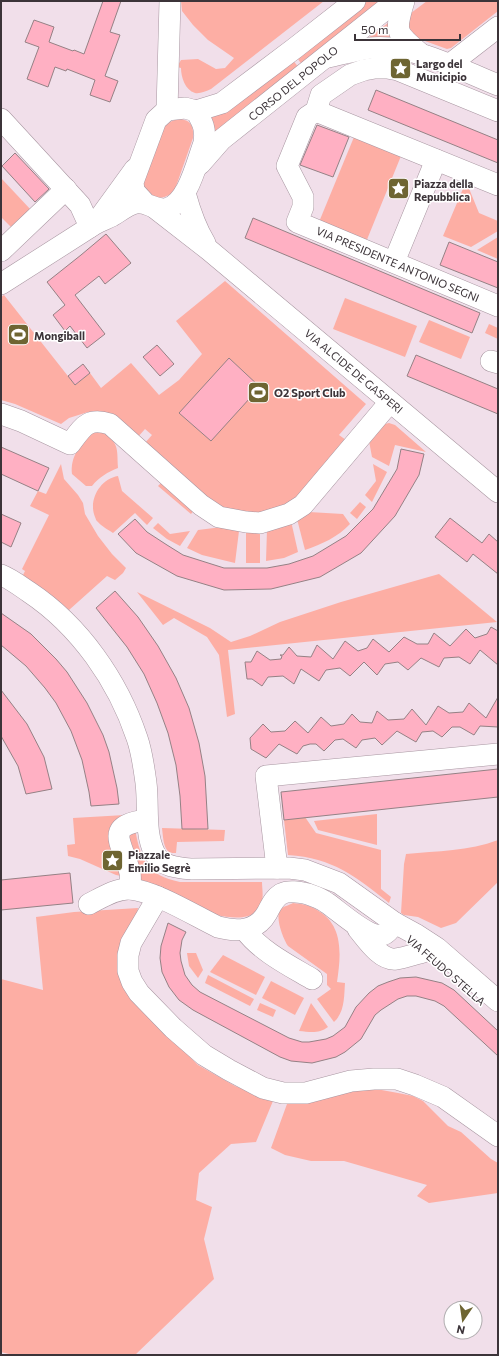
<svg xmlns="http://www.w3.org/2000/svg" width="499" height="1356" font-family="Commissioner,sans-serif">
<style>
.green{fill:#fdaea4}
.building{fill:#ffb0c3;stroke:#958185}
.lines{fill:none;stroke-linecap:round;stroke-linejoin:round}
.minor-casing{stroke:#a896a1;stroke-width:22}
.minor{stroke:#fff;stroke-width:21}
.labels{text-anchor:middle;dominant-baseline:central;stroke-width:3;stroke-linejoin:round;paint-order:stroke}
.poi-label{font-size:11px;font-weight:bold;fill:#3c3439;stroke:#fff;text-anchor:start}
.street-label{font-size:11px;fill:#3c3439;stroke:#fff}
</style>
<rect width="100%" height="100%" fill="#f1dfea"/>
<g class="green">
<path d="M181 1H324L211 89C206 91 200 94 195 93 185 90 181 77 181 68L177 67 181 60 198 59 216 69 225 68 234 58 208 40 193 25 182 11Z"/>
<polygon points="367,1 384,1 302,65 296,56"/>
<polygon points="427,1 498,1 498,11 451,48 447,49 414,37 409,32 407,16"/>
<polygon points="388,23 388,29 393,40 368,38"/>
<polygon points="292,59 299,68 215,139 209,116"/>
<path d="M177 119C190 119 194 125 193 138L174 192C167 197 162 198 154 198L144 188V181L165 126 170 122Z"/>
<polygon points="354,137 401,156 366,242 319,222"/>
<polygon points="1,178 31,210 12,228 1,217"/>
<polygon points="465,184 468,186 479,213 498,221 498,231 471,247 443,236"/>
<polygon points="498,237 498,259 477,250"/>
<polygon points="225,281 366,404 339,435 346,440 295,501 259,516 217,508 144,444 152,435 145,429 137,438 109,415 98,411 88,412 69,418 61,424 15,404 1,400 1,297 4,295 75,385 90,373 101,388 131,363 159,395 179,380 202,354 176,321"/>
<polygon points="345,298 417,326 405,357 333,329"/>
<polygon points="429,320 470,337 461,359 419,342"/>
<polygon points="489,324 498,328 498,339 485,333"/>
<polygon points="389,423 395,425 426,452 395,445 389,466 372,457 369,441 381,425"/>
<path d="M103 430C119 446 117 446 118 468 108 472 99 477 92 486H86L72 474C70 457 80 446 89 432Z"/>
<polygon points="61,464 64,479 78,495 83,503 85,514 98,536 112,554 126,568 123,573 115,580 107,576 69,610 23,575 25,571 22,569 49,515 30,506 38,491 46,494"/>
<polygon points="373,464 387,472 372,502 365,495 376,481"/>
<path d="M118 476 122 491 153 518 147 525 135 513 113 533C110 531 100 525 98 522 96 521 96 519 95 517 88 500 100 479 118 476Z"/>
<polygon points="162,482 195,509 191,514 158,486"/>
<polygon points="360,502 366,507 357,519 350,513"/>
<path d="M309 512 343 514 350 524C338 537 322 544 305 550L297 519Z"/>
<polygon points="291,521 298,552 284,558 266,561 267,530"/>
<polygon points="158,523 170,534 190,531 180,546 167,539 153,528"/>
<polygon points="222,527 239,531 235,563 202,555 187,548 198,530"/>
<rect x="246" y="531" width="14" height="32"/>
<polygon points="439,574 497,622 228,650 235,714 227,717 219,655 207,637 174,618 163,625 137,592 210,628 231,642 250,636 280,622 341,602"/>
<polygon points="377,814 377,845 318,830 314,821"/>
<polygon points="125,815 117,823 121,876 116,875 80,859 68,856 67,845 75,844 73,818"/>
<path d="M305 817 316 833 381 850V889L391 897 389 903C355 876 333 858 288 855L284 820Z"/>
<path d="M162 828 225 830 224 841 177 842 176 853C174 853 171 853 169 852 163 848 163 835 162 828Z"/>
<path d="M135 829C141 861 147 875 180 882H262C262 888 264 898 261 904 254 922 231 918 217 915L145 884 139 877 126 834Z"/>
<path d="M498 840V882L456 923 441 928 418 917 404 915 401 913 404 864 406 854C437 851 469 851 498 840Z"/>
<path d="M293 903C302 904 309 905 317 910 344 925 341 955 337 982L345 983C344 996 345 1012 334 1022L317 999 331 989 327 985V974L288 946C283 939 274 915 281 909 284 906 290 905 293 903Z"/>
<polygon points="138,908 135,924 124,949 174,1041 198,1065 235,1086 273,1101 256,1142 231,1144 199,1173 196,1200 212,1207 204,1239 214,1279 135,1355 13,1355 1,1352 1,979 43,990 36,917 74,912"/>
<polygon points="187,953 196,953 203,970 198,978 189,966"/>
<polygon points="223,955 265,977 256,995 210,972"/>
<polygon points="208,975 254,999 250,1006 205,983"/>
<polygon points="271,981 304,998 295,1015 262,998"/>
<polygon points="260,1003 276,1010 273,1017 257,1010"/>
<path d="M311 1003 328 1027C319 1034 310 1032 299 1031Z"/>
<polygon points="361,1088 376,1089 398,1093 413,1096 423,1101 448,1126 461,1132 491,1159 498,1163 498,1193 429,1203 417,1196 427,1185 344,1161 311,1161 285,1155 271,1148 287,1104 328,1097"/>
</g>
<g class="building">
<polygon points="103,1 121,1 110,32 120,35 105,76 118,81 110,102 90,95 95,80 67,69 66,71 55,67 48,87 27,79 39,47 25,42 34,20 54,27 49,42 73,51 74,50 84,54"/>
<polygon points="376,90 498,140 498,163 368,110"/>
<polygon points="317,125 349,137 333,177 300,165"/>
<polygon points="15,153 49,189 35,202 2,166"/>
<polygon points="253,218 480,313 472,333 245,238"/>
<polygon points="106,234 131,263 105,284 99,276 75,295 105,334 87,348 70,326 65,331 53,315 65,305 47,282 81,255"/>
<polygon points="449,242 498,262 498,288 440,265"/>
<polygon points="157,345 174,364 160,376 143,357"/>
<polygon points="416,355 498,389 498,414 407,376"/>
<polygon points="229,358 260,387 211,441 179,413"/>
<polygon points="83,364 90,373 75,385 68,376"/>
<polygon points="1,447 49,468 38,491 1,474"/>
<polygon points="401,449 424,454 419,475 395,516 361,553 320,577 271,589 224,590 177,576 136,553 118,534 135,519 147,532 167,545 183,555 205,562 224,568 267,568 289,564 313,556 346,536 373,509 397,469"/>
<polygon points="1,514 21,523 11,547 1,542"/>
<polygon points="450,518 482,543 489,534 498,542 498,574 473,554 467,562 435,537"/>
<polygon points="115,591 138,617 158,646 176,678 189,708 199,743 205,776 208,829 182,829 180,796 176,765 168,733 157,703 144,674 127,647 96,608"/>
<polygon points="1,613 31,634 56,659 67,672 87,703 103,735 109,752 117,788 119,804 91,806 89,792 82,760 71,731 56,703 45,688 26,666 1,645"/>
<polygon points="491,627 498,631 498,665 480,650 470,664 459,657 444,658 439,667 421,658 408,670 398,662 385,664 377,675 364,662 350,676 340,668 326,670 319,681 301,669 294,684 283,676 268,677 262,686 252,679 247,679 245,662 251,662 257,651 270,660 281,659 282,656 280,655 283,655 289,647 297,656 311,657 317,645 333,659 345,641 358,651 367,648 373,639 389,652 404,637 417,644 428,644 434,633 450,646 466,629 475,638 487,634"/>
<polygon points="1,690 27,724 44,757 52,789 26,794 18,766 1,736"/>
<polygon points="498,697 498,727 480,726 474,735 460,727 452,727 442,737 433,731 422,732 416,742 397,731 382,745 375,738 362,740 356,748 343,739 335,740 324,751 316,744 310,744 303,746 297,754 279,744 266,758 251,749 250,738 263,724 271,732 285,731 295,721 308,733 321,717 331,726 344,724 352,714 360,722 372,723 377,711 388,720 404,719 412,709 426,725 438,706 449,713 463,712 469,703 486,718"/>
<polygon points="498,769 498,797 284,820 281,792"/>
<polygon points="70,873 73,903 1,910 1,880"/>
<polygon points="168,923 186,932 182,940 180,953 181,961 185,975 192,985 200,992 289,1038 302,1042 309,1042 326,1039 333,1036 345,1027 356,1007 369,993 378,986 388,982 400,978 416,977 442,983 454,990 498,1031 498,1056 444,1006 435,1001 416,996 407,996 398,999 381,1010 375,1015 361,1039 345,1052 336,1057 312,1063 291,1061 280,1057 193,1010 179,1000 169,987 162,972 160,958 161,946"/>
</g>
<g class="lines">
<defs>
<g id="minor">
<path d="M404 1C394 33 396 33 421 54"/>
<path d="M328 57C342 54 356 50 370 48 414 44 458 69 498 85"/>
<polyline points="449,65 498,27"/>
<polyline points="167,110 170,1"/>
<polyline points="196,111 222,103 295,48 355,1"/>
<polyline points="316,111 498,185"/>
<polyline points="498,111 398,70 387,68 375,68 364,70 350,75 321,95 316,111 307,117 287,166 303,197 303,207 297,222 498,306"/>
<polyline points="1,119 80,205 90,227"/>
<polyline points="200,164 221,140 396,1"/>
<path d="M185 193C190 211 195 227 205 243"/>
<polyline points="155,208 209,250 498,492"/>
<polyline points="98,220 135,169"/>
<polyline points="1,251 66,189"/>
<polyline points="394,262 436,160"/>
<path d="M1 284 95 224C100 221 106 219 112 216 119 212 127 205 136 203 147 201 153 210 165 209 188 205 197 161 204 143 206 129 203 123 196 111L185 108 167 110 156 120 133 182 134 191 144 202"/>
<polyline points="491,361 498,363"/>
<path d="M1 414 21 421 70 444C83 427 87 417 110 424L201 505 219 517 246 522 260 523 289 514 303 505 390 402"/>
<path d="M1 575C11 579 20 586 29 592 80 626 118 681 137 738 142 752 144 768 146 783 149 806 144 832 155 854 161 867 180 868 192 869L289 868 305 870 339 883 395 923 417 935 437 948 498 1001"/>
<polyline points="277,868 266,776 498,754"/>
<path d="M130 889C130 884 131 878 130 873 124 845 101 825 147 820"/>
<polyline points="158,897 131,943 128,955 128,971 132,982 139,993 173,1028 204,1055 229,1070 263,1088 283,1093 306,1093 351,1081 374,1079 397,1079 415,1085 443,1097 498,1136"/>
<path d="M89 904C101 898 116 888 130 889 155 891 195 916 218 927 237 932 256 932 267 913 271 906 273 899 281 894 289 890 299 892 308 894 314 896 322 899 327 903 339 911 368 938 382 935 387 934 391 928 395 923"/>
<path d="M358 929C367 940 381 961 396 959 405 958 415 954 423 952"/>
<path d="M245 930C260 951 290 966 312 979"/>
</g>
</defs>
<use href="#minor" class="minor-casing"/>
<use href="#minor" class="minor"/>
</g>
<defs>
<symbol id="sight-square" viewBox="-11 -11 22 22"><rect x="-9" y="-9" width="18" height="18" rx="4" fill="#6e6532" stroke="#fff"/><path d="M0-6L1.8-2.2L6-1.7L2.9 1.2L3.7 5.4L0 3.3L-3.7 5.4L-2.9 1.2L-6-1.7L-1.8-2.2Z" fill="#fff"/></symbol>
<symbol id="stadium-square" viewBox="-11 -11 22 22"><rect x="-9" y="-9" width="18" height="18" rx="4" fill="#6e6532" stroke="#fff"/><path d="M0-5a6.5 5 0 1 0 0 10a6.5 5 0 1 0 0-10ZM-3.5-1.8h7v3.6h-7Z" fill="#fff"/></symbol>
</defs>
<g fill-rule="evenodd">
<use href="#sight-square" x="388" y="56" width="25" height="25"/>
<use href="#sight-square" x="386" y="176" width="25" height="25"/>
<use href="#stadium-square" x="6" y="322" width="25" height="25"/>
<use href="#stadium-square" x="246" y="380" width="25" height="25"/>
<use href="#sight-square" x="100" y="848" width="25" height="25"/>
</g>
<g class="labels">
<g class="poi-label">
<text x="416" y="63">Largo del<tspan x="416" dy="13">Municipio</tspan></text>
<text x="414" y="183">Piazza della<tspan x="414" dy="13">Repubblica</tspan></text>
<text x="34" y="335">Mongiball</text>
<text x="274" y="392">O2 Sport Club</text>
<text x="128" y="854">Piazzale<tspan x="128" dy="13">Emilio Segrè</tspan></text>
</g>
<g class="street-label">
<text transform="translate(293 83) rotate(-39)">CORSO DEL POPOLO</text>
<text transform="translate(398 264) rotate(23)">VIA PRESIDENTE ANTONIO SEGNI</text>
<text transform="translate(354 371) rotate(40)">VIA ALCIDE DE GASPERI</text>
<text transform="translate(446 970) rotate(41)">VIA FEUDO STELLA</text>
</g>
</g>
<rect width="499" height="1356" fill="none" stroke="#3c3439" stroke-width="4"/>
<g transform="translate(463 1320) rotate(193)"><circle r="19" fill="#ffffff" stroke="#b1aeb0"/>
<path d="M0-3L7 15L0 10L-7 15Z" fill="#6e6532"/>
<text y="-6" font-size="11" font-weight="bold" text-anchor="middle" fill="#3c3439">N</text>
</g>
<path d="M355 34v6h105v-6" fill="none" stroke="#3c3439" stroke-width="2"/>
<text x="361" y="34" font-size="12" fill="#3c3439" stroke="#ffffff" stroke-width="3" paint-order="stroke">50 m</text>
</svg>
